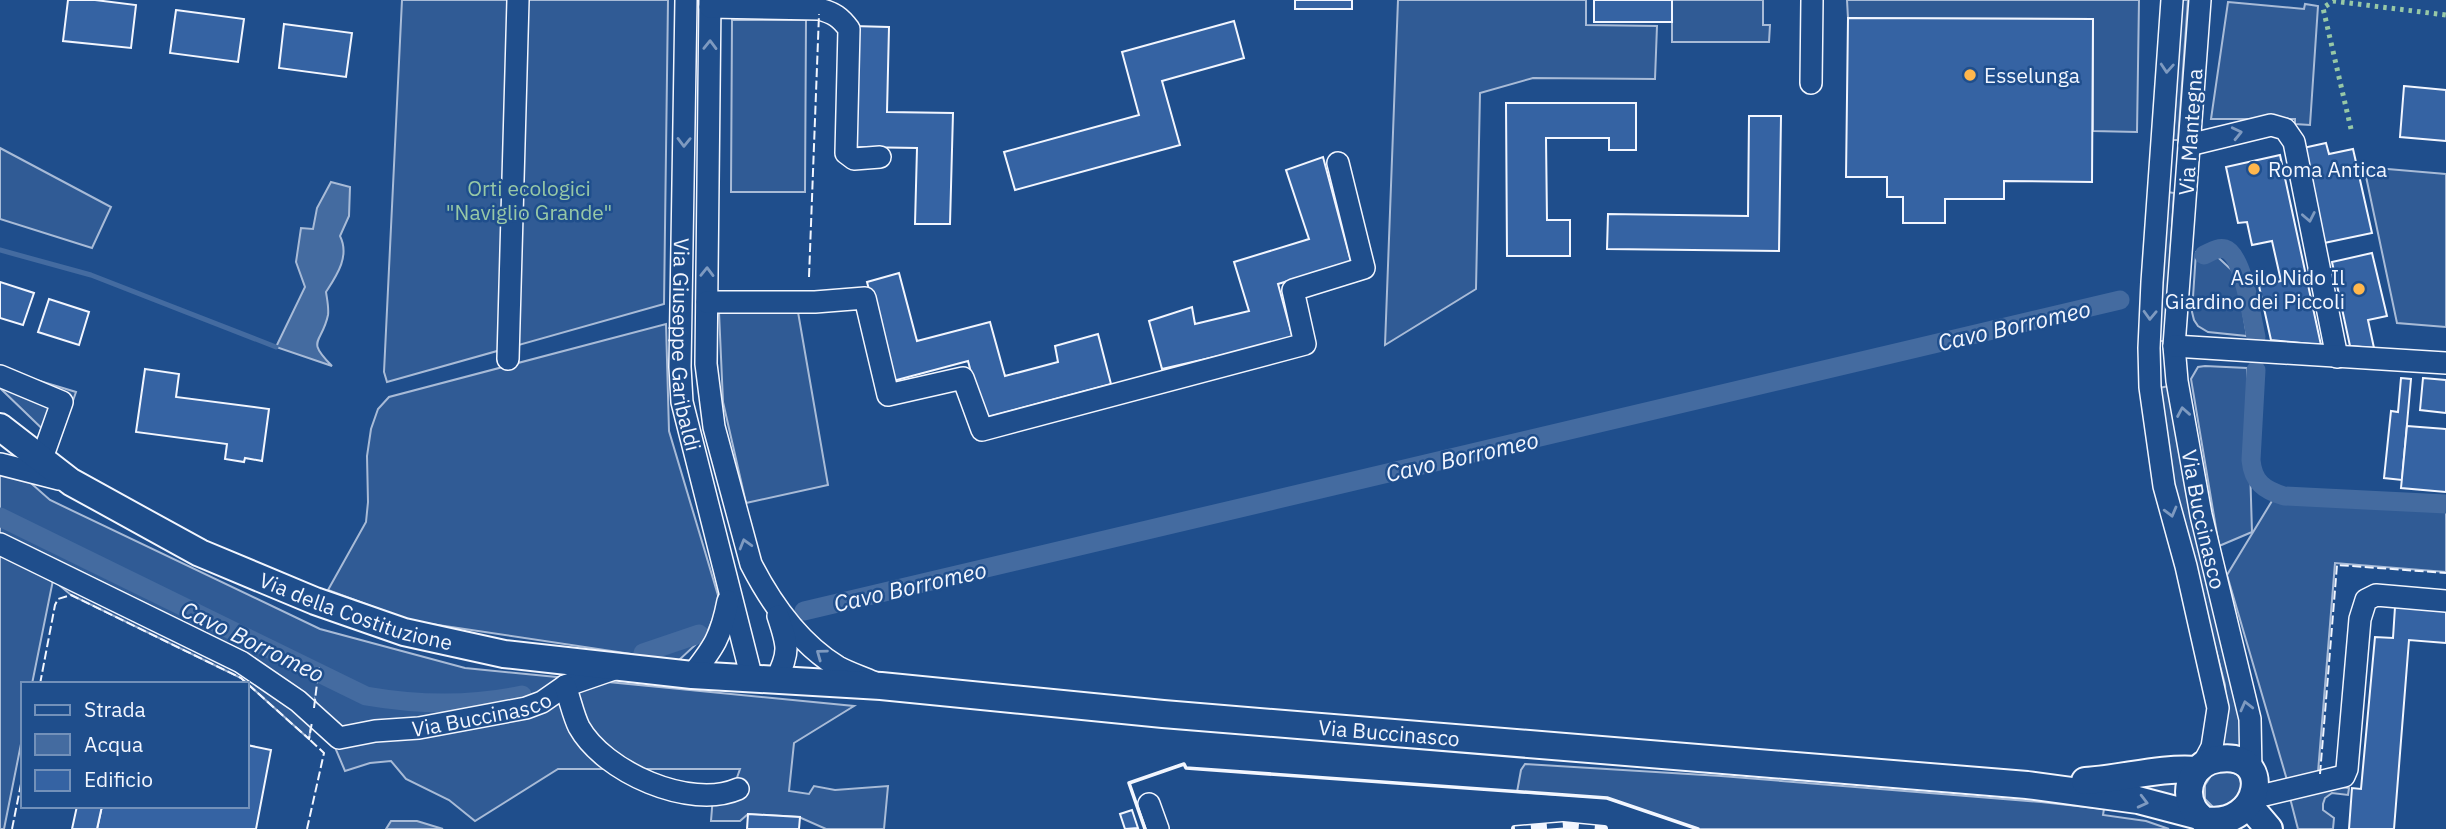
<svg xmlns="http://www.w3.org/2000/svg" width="2446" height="829" font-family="'IBM Plex Sans',sans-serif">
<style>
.built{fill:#305b95;stroke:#a8bbd7;stroke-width:2}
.water{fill:#446ba0;stroke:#a8bbd7;stroke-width:2}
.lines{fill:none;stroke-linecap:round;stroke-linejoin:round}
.stream{stroke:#446ba0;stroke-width:5}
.canal{stroke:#446ba0;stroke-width:19}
.building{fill:#3563a3;stroke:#f2f6ff;stroke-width:2}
.minor-casing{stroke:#f2f6ff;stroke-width:24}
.major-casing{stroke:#f2f6ff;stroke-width:30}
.minor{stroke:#1f4e8c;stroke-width:21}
.major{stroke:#1f4e8c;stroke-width:26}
.rail-casing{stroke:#f2f6ff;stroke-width:8}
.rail{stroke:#1f4e8c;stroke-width:5;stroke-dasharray:16;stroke-linecap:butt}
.hedge{stroke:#97c8a6;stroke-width:5;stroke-dasharray:3.5 5;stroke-linecap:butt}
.fence{stroke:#f2f6ff;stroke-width:2;stroke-dasharray:9 3.5;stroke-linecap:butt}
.wall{stroke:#f2f6ff;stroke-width:3.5}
.oneway{stroke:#7e9ac0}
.poi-dot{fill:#ffb74d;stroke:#1f4e8c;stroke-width:2.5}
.labels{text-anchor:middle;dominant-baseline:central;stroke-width:5;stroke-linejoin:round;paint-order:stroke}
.poi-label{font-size:21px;fill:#f2f6ff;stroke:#1f4e8c;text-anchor:start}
.street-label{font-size:21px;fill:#f2f6ff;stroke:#1f4e8c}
.park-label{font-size:21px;fill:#97c8a6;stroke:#1f4e8c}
.water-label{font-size:23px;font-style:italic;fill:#f2f6ff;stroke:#1f4e8c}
</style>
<rect width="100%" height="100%" fill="#1f4e8c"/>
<g class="built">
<polygon points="402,0 668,0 664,304 387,382 384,372"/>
<polygon points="1398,0 1586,0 1586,25 1657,26 1655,79 1533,78 1480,93 1476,289 1385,345"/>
<polygon points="1672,0 1763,0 1763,25 1770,25 1769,42 1672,42"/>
<polygon points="1847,0 2139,0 2137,132 2093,131 2093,19 1848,18"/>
<polygon points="2182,0 2188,0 2178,140 2173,140"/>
<polygon points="2228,2 2304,9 2305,4 2318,6 2310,125 2295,124 2295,119 2211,119"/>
<polygon points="732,20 806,20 805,192 731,192"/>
<polygon points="0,148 111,207 92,248 0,219"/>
<polygon points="2364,167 2446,174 2446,327 2397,323"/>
<polygon points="2168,192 2174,193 2165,341 2159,341"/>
<polygon points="2208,248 2237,275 2247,336 2208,332 2198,326 2194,320 2192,312 2196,252"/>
<polygon points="719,312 798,312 828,485 746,503 723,402"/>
<polygon points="666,324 669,431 720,602 706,635 678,661 411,621 328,590 366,522 368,502 367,456 371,429 378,409 389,397"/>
<polygon points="2205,366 2247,368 2252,532 2219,546 2191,379 2198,367"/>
<polygon points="0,369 76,392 58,444 0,388"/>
<polygon points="2169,386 2254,754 2220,746 2227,718 2225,685 2180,512 2172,472 2159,388"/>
<polygon points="0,456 50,500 320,629 465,668 854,706 794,743 789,791 809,794 814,786 835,790 888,786 884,829 826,829 799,817 748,814 740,821 711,821 713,796 732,792 740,769 558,769 475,821 449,800 406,779 391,761 370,763 345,771 315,700 309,739 241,678 71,595 53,580 32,684 23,684 23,734 4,829 0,829"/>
<polygon points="2275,496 2446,510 2446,572 2335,563 2318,772 2287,780 2227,575"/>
<polygon points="1525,764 1721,776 2041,802 2104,809 2103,815 2146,821 2169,829 1698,829 1607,798 1517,792 1521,770"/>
<polygon points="2226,770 2239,775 2243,780 2244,800 2215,809 2205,799 2205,785 2212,774"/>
<polygon points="2179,776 2185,808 2139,794 2138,784"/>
<polygon points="2341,787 2349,788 2348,795 2332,793 2325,798 2323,804 2323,810 2334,818 2333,829 2298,829 2290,798"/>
</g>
<g class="water">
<path d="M331 182 350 187 349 216 340 236C350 256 337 275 326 292 327 299 329 308 328 315 322 344 305 339 332 366L276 347 305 287 296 262 301 228 313 229 317 208Z"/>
<polygon points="391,821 417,821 443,829 386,829"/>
</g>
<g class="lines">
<polyline class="stream" points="0,250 91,275 276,347"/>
<g class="canal">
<path d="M2204 255C2211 252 2218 247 2225 249 2243 254 2252 319 2256 337"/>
<path d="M2256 370 2251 460C2253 482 2264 490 2284 496L2446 504"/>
<path d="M0 517 366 696C418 705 471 706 522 695"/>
<polyline points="804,611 2120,300"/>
<polyline points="643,653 699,634"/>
</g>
</g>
<g class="building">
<polygon points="68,0 95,0 136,5 131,48 63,41"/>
<rect x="1295" y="0" width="57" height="9"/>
<rect x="1594" y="0" width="78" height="22"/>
<polygon points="176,10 244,19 238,62 170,53"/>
<polygon points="1848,18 2093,19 2092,182 2004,181 2004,199 1945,199 1945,223 1903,223 1903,197 1887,197 1887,177 1846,177"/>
<polygon points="1234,21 1244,58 1162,81 1180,145 1015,190 1004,152 1139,115 1122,52"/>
<polygon points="284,24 352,33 346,77 279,68"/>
<polygon points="853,26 889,27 887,112 953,113 950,224 915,224 917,148 857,147"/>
<polygon points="2404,86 2446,90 2446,141 2400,137"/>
<polygon points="1506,103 1636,103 1636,150 1609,150 1609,138 1546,138 1547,220 1570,220 1570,256 1507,256"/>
<polygon points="1749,116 1781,116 1779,251 1607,249 1608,214 1748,216"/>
<polygon points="2326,143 2329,154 2353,149 2372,233 2324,243 2303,148"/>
<polygon points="2280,155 2321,345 2271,340 2259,286 2281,281 2272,241 2252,245 2247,222 2238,223 2226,167"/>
<polygon points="1323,157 1351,262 1278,284 1293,339 1162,369 1149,321 1192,307 1195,324 1249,311 1234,262 1309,239 1286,170"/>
<polygon points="2372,253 2387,316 2368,320 2374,348 2350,346 2332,262"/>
<polygon points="899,273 917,341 990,322 1005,376 1058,362 1055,346 1098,334 1111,384 983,418 968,361 893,381 867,282"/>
<polygon points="0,282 34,293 23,325 0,318"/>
<polygon points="49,299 89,312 79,345 38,332"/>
<polygon points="145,369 179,374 176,397 269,409 262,461 245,458 244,462 225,459 227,444 136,432"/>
<polygon points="2401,378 2411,379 2402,480 2384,478 2391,411 2398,412"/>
<polygon points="2423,378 2446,380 2446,413 2420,410"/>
<polygon points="2407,426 2446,429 2446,492 2401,488"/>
<polygon points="2395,607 2446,611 2446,643 2409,640 2394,829 2349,829 2352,788 2361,789 2375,637 2393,638"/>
<polygon points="247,745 271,750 256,829 97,829 102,806 247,806"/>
<polygon points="77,806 102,806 97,829 72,829"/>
<polygon points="1132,810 1138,828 1125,829 1120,814"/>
<polygon points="748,814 800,817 799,829 747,829"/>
</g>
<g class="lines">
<defs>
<g id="minor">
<path id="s1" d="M686 0 680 367 682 402 752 679"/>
<path d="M710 0 706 364 714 427 751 564C771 603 799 643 838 667 849 673 862 677 873 682"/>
<polyline points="2172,0 2152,282 2149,348 2150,387 2164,486 2186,566 2218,708 2212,747 2202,766"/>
<path id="s2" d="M2200 0 2174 346 2177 381 2201 515 2250 719 2251 773"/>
<path d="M710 7 819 9C834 13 840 17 849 29L846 153 854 159 880 157"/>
<polyline points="1811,83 1812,0"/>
<polyline points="2189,145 2271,125 2285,129 2294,142 2337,357"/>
<polyline points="707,302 815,302 865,298 888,395 963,378 982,430 1305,344 1293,290 1364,268 1338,163"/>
<polyline points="2174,346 2446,363"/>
<polyline points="508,359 518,0"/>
<polyline points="0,376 62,402 41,461"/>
<polyline points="0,464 59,479"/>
<path id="s3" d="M0 544 241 662 298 701 339 738 375 731 419 728 526 708 542 702 565 686 617 668"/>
<path d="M692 675C714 647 721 637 728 601"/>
<path d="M776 680C790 652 788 646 778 616"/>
<path d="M565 686C570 699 573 715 579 727 604 772 690 810 738 789"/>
<polyline points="2256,797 2344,776 2347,769 2360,619 2366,600 2376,595 2446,601"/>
<polyline points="1149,804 1158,829"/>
</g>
<g id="major">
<path id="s4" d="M0 427 71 482 200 553 315 601 404 632 504 654 692 675 881 686 1163 714 2027 785 2138 800 2199 816"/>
<path d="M2085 781C2122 779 2160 767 2197 770"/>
<polyline points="2252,809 2269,829"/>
<path d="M2205 820C2262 829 2275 750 2218 759 2195 762 2182 787 2193 808 2196 814 2202 818 2207 823"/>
</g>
</defs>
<use href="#minor" class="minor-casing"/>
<use href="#major" class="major-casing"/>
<use href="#minor" class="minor"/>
<use href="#major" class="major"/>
<defs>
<polyline id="rail" points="1515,829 1563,825 1604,829"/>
</defs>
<use href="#rail" class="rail-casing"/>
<use href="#rail" class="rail"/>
<polyline class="hedge" points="2351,129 2323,8 2333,1 2446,15"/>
<g class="fence">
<polyline points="809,277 819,14"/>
<polyline points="40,684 55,605 58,599 71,595 241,678 309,739 312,722"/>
<polyline points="314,708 319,667"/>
<polyline points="2320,774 2337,565 2446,573"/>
<polyline points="12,829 23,774"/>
<polyline points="307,829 324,753 309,739"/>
</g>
<polyline class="wall" points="1145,829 1129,783 1184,764 1186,768 1607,798 1698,829"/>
</g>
<defs><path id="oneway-chevron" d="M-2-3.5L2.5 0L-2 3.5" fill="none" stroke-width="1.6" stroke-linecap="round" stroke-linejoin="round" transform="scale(1.75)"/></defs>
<g class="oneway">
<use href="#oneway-chevron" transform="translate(710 45) rotate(-89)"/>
<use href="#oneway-chevron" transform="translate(2167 68) rotate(94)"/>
<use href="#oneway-chevron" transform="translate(2237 133) rotate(-13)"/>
<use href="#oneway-chevron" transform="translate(684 142) rotate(91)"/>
<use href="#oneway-chevron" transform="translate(2309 217) rotate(79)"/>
<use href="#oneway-chevron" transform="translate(707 272) rotate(-89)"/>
<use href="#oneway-chevron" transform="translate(2150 315) rotate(92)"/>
<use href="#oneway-chevron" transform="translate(2183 412) rotate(-100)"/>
<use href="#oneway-chevron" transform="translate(2171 512) rotate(75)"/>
<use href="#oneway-chevron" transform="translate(745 544) rotate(-106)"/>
<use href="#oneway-chevron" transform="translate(821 654) rotate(-144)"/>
<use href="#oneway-chevron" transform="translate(2246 706) rotate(-104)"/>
<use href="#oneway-chevron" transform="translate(2143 802) rotate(14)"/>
</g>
<g class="poi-dot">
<circle cx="1970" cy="75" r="7"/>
<circle cx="2254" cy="169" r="7"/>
<circle cx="2359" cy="289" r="7"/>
</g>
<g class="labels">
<g class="poi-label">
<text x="1984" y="75">Esselunga</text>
<text x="2268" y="169">Roma Antica</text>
<text x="2345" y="277" text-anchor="end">Asilo Nido Il<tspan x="2345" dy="24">Giardino dei Piccoli</tspan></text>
</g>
<g class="street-label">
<text transform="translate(2190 132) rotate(-86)">Via Mantegna</text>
<text stroke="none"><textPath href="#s1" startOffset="345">Via Giuseppe Garibaldi</textPath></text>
<text stroke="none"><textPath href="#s2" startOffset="523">Via Buccinasco</textPath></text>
<text stroke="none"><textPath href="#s4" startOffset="404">Via della Costituzione</textPath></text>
<text stroke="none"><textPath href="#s3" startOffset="537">Via Buccinasco</textPath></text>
<text stroke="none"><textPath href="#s4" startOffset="1447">Via Buccinasco</textPath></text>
</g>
<g class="park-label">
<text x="529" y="188">Orti ecologici<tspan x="529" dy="24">"Naviglio Grande"</tspan></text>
</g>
<g class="water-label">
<text transform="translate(2014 325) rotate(-13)">Cavo Borromeo</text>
<text transform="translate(1462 456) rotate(-13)">Cavo Borromeo</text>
<text transform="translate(910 586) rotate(-13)">Cavo Borromeo</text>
<text transform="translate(253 641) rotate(26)">Cavo Borromeo</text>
</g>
</g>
<rect x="21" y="682" width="228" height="126" fill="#1f4e8c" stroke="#7391ba" stroke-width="2"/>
<rect x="35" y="705" width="35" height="10" fill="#1f4e8c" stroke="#7391ba" stroke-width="2"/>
<text x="84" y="717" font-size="21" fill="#f2f6ff">Strada</text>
<rect x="35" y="734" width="35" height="21" fill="#446ba0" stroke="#7391ba" stroke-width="2"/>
<text x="84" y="752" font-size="21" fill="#f2f6ff">Acqua</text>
<rect x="35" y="770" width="35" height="21" fill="#3563a3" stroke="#7391ba" stroke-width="2"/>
<text x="84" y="787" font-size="21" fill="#f2f6ff">Edificio</text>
</svg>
